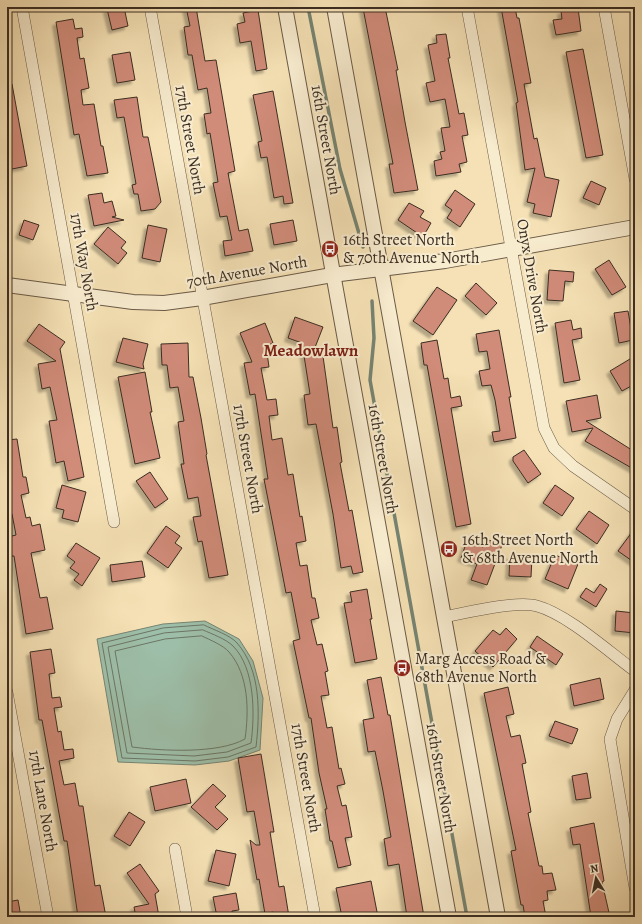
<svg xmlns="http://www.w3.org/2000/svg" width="642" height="924" font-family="Alegreya,serif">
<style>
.water{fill:#9dbea8;stroke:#768472}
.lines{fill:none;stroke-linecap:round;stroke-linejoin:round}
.shore{stroke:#6c7665;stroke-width:1}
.stream{stroke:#768472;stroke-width:3.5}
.building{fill:#d08b79;stroke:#3b2d22;filter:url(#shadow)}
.minor-casing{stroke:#6a5a47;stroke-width:12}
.tertiary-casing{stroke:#6a5a47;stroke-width:16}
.minor{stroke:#f8eccf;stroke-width:11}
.tertiary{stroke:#f8eccf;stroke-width:14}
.labels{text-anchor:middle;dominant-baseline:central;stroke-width:4;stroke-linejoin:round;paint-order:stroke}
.street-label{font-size:16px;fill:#3b2d22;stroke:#f8eccf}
.poi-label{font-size:16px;fill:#3b2d22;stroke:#f8eccf;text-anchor:start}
.neighbourhood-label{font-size:17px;font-weight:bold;fill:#7a1f14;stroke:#f8eccf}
</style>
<defs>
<filter id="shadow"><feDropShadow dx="-3.5" dy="3.5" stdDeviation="1" flood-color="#0004"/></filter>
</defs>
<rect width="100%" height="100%" fill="#f5e1b5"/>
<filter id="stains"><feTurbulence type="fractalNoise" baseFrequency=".005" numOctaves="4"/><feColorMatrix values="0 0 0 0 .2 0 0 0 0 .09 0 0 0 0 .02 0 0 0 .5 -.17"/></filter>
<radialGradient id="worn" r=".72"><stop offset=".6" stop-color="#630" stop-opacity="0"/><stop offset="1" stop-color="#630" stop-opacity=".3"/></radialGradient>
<polygon class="water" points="205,621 239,639 253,661 263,698 260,750 229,761 195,765 118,762 97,639 163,624"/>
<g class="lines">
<g class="shore">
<path d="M204 625C214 630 230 635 237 643 261 670 260 713 256 747L228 757 195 761 122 758 102 643 163 628Z"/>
<path d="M203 630C212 634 226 639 233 646 255 668 255 714 251 743L227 752 194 756 127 753 108 647 164 633Z"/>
<path d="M202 636C210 640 223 645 229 652 249 675 249 711 245 739 218 754 163 751 132 747L115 651 165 639Z"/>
</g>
<g class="stream">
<polyline points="308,7 340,169 363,247"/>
<polyline points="372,301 374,338 370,380 467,917"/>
</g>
</g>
<g class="building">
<polygon points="115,7 124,7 128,26 112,30 107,9"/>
<polygon points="186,7 196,7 205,61 216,60 235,171 228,173 239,231 248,229 253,251 225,256 223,241 232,240 227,216 220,217 213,183 218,182 210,133 207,134 204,114 211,113 207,88 198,90 192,55 188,55 184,27 190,26"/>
<polygon points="370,7 385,7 398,70 396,70 405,122 418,190 394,193 389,164 393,164 363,8"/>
<polygon points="501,7 515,7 517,18 519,18 531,83 524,84 534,139 537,138 545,177 559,180 551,217 533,213 535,204 527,202 535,168 525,170 516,103 518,102"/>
<polygon points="578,8 581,31 556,35 553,20 562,19 561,11"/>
<polygon points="258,10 267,69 256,71 251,41 240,43 237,24 245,22 243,13"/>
<polygon points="73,19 75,29 82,28 83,37 77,38 80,59 84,58 89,88 81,90 83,105 94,104 101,146 103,146 108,173 87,176 79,134 74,135 56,22"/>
<polygon points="446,34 450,58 448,58 459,114 464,113 468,135 462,136 467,162 459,164 461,172 436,176 434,161 442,159 440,152 445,151 441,128 450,127 445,99 430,102 426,83 435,81 428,45 437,43 436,35"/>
<polygon points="583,49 603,155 586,158 566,52"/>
<polygon points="130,52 135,80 117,83 112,55"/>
<polygon points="7,84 12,84 27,166 7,170"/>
<polygon points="273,91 293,203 284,204 283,196 274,198 267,157 261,158 258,142 262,141 253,95"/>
<polygon points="137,97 143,137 148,137 161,202 155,209 141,211 138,194 134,194 132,185 136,184 124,117 117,118 114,100"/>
<polygon points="591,181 606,188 599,205 583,198"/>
<polygon points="455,190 475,204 460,227 447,218 452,210 445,205"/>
<polygon points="102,193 104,203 112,201 116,216 112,217 124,220 94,226 88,195"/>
<polygon points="409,203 424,211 420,217 431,223 423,237 398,220"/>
<polygon points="24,220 39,225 33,240 19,235"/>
<polygon points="293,220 297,241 274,245 270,224"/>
<polygon points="148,225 167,229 160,262 142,258"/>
<polygon points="108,227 126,242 121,248 127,253 118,264 94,244"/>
<polygon points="609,260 626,287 612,295 595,269"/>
<polygon points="549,270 574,272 573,282 565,281 563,301 547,300"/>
<polygon points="476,283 497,303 486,315 465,296"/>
<polygon points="437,287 457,300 433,335 413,321"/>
<polygon points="628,311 633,340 619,343 614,313"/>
<polygon points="295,317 323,327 314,350 322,349 333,428 337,427 342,462 340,463 349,511 352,510 363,572 353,574 351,566 341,568 333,514 316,424 308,425 304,395 310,394 302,343 288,338"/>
<polygon points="571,320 573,330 581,328 582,338 572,340 580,380 564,383 555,323"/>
<polygon points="265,323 273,343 266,346 269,367 261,368 267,400 276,399 278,415 269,416 272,440 282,438 288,475 293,474 300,517 302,516 306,541 296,543 300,566 307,565 312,598 315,598 319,618 311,620 317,645 322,644 328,671 325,672 329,695 321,696 327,728 332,727 339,769 341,768 345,784 337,786 342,806 346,805 352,837 345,838 351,865 338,868 332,841 330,841 325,809 327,809 319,773 311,718 309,718 293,641 300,639 291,592 286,593 271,515 264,479 268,479 255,394 250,395 244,363 252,362 240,333"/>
<polygon points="39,324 65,342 60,349 84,477 68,481 64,461 56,463 49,421 57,420 50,387 42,389 38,364 56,361 27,341"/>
<polygon points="499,330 511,397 509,397 516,438 494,442 492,432 500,431 495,400 491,385 482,386 479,371 490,369 487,351 479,352 476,334"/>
<polygon points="123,338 148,344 143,364 144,369 116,362"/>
<polygon points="437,340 444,379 448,378 451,398 460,396 462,406 451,408 471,524 456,527 427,365 424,365 421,343"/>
<polygon points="188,343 189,377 193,377 201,418 207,454 206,455 228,575 209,578 202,541 198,542 193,517 201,516 198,497 188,499 181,464 184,464 178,422 184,421 178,387 170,388 167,365 162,365 161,344"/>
<polygon points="635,356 635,384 622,391 610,371"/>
<polygon points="145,372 152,412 150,412 160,458 135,464 118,377"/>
<polygon points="597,395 601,418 586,421 635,452 635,470 585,441 593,428 572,432 566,401"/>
<polygon points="17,439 23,477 26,477 29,493 21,495 26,518 30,517 32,526 40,524 45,550 31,553 40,598 47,597 53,629 26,634 14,556 11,556 8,537 16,535 12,514 8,514 7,507 7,440"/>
<polygon points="524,450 541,474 528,483 513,461 513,457"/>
<polygon points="150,472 168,499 155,508 136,481"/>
<polygon points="62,485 86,492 78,522 62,518 64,510 56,508"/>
<polygon points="555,485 574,498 562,516 543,503"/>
<polygon points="589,511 609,525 597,544 576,529"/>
<polygon points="166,526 180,536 175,543 182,548 168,568 147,553"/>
<polygon points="635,528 635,563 618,551"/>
<polygon points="486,539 502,545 487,585 471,580 477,564 461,558 467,541 483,547"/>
<polygon points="76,543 100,558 82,586 74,580 79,574 70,568 75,562 67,556"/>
<polygon points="555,555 578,564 568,589 545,579"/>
<polygon points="510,556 532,557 531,577 509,576"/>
<polygon points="142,561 145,577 112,582 110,565"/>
<polygon points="600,584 607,589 596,607 580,597 586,588 594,593"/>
<polygon points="367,589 372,619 370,619 377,659 355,663 344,603 352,602 350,592"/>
<polygon points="616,611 635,613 635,633 615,631"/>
<polygon points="506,628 517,639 493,667 475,651 493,630 500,635"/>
<polygon points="537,636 563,654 556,665 530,647"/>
<polygon points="51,649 55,673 49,674 52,698 60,697 62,707 54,708 58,732 61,731 64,750 73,749 74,758 59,761 64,785 75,783 79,806 83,806 95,886 100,885 106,917 78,917 67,841 64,841 42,720 39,720 30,652"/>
<polygon points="381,677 388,715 390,715 424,917 407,917 399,864 388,866 384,839 391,837 383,791 375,751 368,752 363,720 374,718 367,680"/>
<polygon points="600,678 604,699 574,706 570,685"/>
<polygon points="508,687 514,714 506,716 511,737 520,735 526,763 522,764 531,812 528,813 539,866 542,866 543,874 552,873 556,890 547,891 548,900 543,901 546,917 525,917 523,905 521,905 511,851 516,850 484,693"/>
<polygon points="555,721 578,729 572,744 549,736"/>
<polygon points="261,754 274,832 270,832 279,887 284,886 289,917 273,917 273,912 265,914 259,879 257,880 250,840 256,845 260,845 254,811 247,812 238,758"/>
<polygon points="587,773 591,798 576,800 572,776"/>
<polygon points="186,779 191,803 155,811 150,787"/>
<polygon points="213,784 226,796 215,807 228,819 217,830 191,807"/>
<polygon points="129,812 145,822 130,846 114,836"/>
<polygon points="594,823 604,881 602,882 610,917 591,917 580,844 573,845 570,828"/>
<polygon points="216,850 236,854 229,886 208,881"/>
<polygon points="140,864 159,891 155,894 159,917 136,917 134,907 149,904 127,873"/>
<polygon points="371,881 378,917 342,917 336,888"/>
<polygon points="236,893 239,910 232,911 232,917 217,917 213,897"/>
<polygon points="18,900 21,917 7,917 7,902"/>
</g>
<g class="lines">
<defs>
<g id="minor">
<polyline points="22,7 114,522"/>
<polyline points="150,7 315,917"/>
<polyline points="467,7 544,428 554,448 573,466 635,509"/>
<polyline points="604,7 635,179"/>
<path d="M443 617C465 613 517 600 537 606 567 614 609 652 635 671"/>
<polyline points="635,690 617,719 610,739 635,888"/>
<polyline points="7,692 48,917"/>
<polyline points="175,849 187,917"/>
</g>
<g id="tertiary">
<polyline points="285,7 449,917"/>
<polyline points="334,7 498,917"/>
<polyline points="7,285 133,302 164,303 202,298 332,275 445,261 635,227"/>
</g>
</defs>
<use href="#minor" class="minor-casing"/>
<use href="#tertiary" class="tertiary-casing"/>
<use href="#minor" class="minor"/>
<use href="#tertiary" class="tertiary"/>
</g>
<defs>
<symbol id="bus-disc" viewBox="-11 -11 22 22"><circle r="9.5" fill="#8f2418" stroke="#f8eccf"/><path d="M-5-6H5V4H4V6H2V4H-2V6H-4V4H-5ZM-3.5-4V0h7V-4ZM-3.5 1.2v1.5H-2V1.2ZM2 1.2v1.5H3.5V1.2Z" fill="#fff"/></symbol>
</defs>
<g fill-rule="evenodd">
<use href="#bus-disc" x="320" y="239" width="20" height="20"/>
<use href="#bus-disc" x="439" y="539" width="20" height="20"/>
<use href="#bus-disc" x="392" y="658" width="20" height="20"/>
</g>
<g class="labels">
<g class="street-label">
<text transform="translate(190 140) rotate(80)">17th Street North</text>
<text transform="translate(326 140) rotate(80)">16th Street North</text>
<text transform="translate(84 262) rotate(80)">17th Way North</text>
<text transform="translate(247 272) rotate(-10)">70th Avenue North</text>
<text transform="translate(532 276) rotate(80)">Onyx Drive North</text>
<text transform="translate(248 459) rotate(80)">17th Street North</text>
<text transform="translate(383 459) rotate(80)">16th Street North</text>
<text transform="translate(306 778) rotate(80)">17th Street North</text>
<text transform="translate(441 778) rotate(80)">16th Street North</text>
<text transform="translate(43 801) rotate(80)">17th Lane North</text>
</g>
<g class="poi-label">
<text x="343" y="240">16th Street North<tspan x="343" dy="18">&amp; 70th Avenue North</tspan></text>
<text x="462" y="540">16th Street North<tspan x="462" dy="18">&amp; 68th Avenue North</tspan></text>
<text x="415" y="659">Marg Access Road &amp;<tspan x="415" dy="18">68th Avenue North</tspan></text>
</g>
<g class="neighbourhood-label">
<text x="311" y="350">Meadowlawn</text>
</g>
</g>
<rect width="642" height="924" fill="none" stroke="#f5e1b5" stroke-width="24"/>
<rect x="8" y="8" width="626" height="908" fill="none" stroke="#3b2d22" stroke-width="2"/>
<rect x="12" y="12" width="618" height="900" fill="none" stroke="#3b2d22"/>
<g transform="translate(596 878) rotate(350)" stroke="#f8eccf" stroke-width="3" paint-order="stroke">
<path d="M0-3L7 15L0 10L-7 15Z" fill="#3b2d22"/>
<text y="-6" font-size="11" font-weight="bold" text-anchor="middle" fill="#3b2d22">N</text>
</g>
<rect width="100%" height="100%" filter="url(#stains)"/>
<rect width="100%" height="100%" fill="url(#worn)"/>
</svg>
